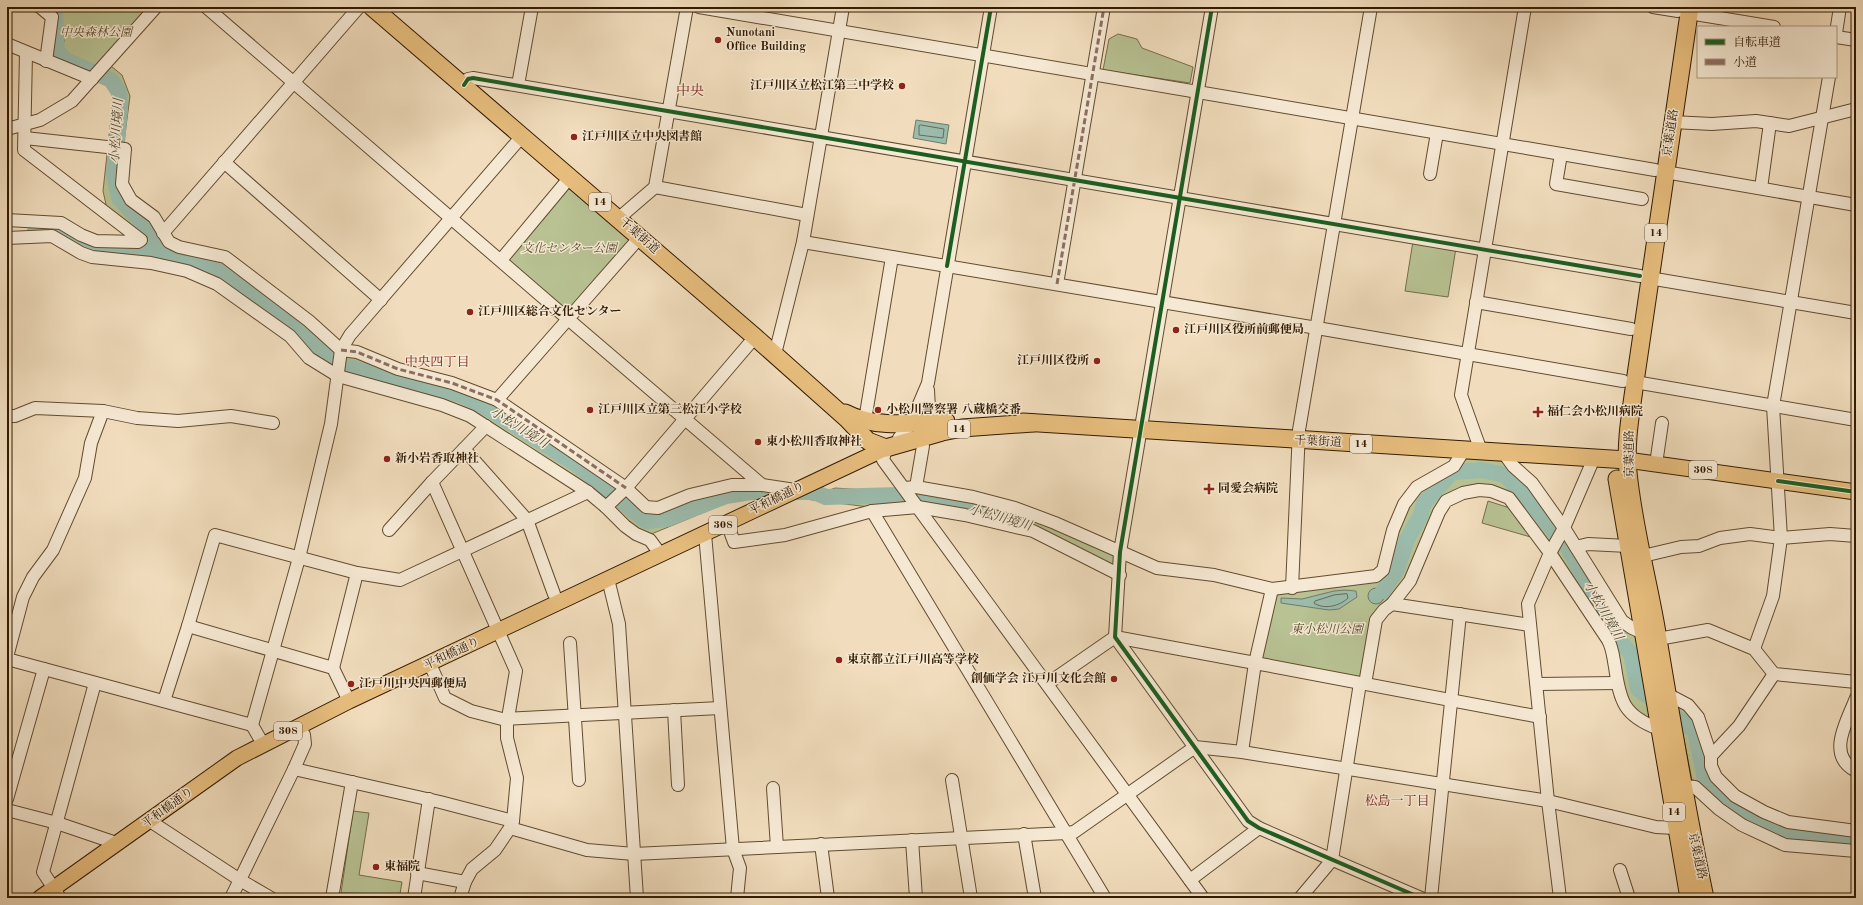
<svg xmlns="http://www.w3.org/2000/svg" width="1863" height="905" font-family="'Old Standard TT','Noto Serif JP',serif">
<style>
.green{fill:#b8c293;stroke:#756e4a}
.water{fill:#9bbcad;stroke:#717b68}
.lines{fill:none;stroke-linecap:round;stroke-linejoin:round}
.shore{stroke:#666b56;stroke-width:1}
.river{stroke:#9bbcad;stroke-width:16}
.minor-casing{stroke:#624b2f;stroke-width:14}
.major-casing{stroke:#321a00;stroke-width:17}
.highway-casing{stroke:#321a00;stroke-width:19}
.minor{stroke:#f6e9d4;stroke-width:12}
.major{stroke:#e8be7e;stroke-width:15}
.highway{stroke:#e8be7e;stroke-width:17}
.quiet{stroke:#8d6e63;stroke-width:3;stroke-dasharray:6 3;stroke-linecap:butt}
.cycleway-casing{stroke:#f6e9d4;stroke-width:6}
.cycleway{stroke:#1b5e20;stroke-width:4}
.poi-dot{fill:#8f2418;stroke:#f6e9d4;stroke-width:1.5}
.labels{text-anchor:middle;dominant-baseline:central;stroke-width:3;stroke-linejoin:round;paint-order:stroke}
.shield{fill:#f6e9d4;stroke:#6d5840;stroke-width:1}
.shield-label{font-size:11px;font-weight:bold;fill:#321a00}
.park-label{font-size:12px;font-style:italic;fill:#5a4c2c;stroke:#f6e9d4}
.poi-label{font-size:12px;font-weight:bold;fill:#321a00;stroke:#f6e9d4;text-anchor:start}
.street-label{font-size:12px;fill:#321a00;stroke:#f6e9d4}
.water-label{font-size:13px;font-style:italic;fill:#524b34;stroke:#f6e9d4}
.neighbourhood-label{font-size:13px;fill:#7a1f14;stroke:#f6e9d4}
.quarter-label{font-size:14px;fill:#7a1f14;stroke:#f6e9d4}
</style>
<rect width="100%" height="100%" fill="#f1ddbd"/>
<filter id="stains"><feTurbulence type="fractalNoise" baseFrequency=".005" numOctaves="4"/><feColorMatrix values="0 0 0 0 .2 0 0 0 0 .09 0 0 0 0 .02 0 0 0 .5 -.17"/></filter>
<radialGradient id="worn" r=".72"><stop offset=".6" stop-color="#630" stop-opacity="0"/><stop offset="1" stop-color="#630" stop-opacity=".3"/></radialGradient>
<g class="green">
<polygon points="41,7 60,7 64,42 61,7 154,7 106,62 122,75 130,96 119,180 151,219 157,233 224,259 335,349 496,401 644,509 734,487 768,489 763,496 729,502 649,535 638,531 487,424 341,374 317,362 215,279 92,254 102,245 143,245 107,209 103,191 114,90 98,79 48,59 53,17"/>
<polygon points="1118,34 1137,39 1142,48 1193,67 1190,83 1103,70 1109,39"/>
<polygon points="570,181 636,237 568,315 504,260"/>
<polygon points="1413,241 1456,248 1448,297 1405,291"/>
<polygon points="1464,450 1503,452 1532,483 1614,607 1643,633 1659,729 1632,716 1612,648 1516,507 1491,491 1446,501 1410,581 1384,610 1365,684 1256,663 1272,589 1376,576 1404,504 1454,466"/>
<polygon points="835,488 897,492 909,507 885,509 805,499"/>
<polygon points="908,491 973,498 1118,553 1118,571 1034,530 920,505"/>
<polygon points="1488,501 1513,509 1534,538 1482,523"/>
<polygon points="1677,705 1688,711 1701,733 1707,770 1713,782 1733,800 1787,826 1856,833 1856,848 1785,841 1720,807 1694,780 1692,780"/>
<polygon points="353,811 369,813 359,875 402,882 400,894 341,893"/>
</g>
<g class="water">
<polygon points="916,120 949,125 946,144 913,138"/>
<circle cx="1376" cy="596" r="8"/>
<polygon points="1345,590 1356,591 1357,597 1339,609 1329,610 1281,603 1281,598 1302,599 1334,591"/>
</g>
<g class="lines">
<g class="shore">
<polygon points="921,125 944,129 943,138 919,135 919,126"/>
<path d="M1347 594 1348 598C1340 606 1324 610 1314 603L1315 601 1334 595Z"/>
</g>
<g class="river">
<polyline points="50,9 55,14 57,51 66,60 111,80 119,92 120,110 114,174 119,198 148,230 164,253"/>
<polyline points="35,231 56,231 74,236 101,250 134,250 164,253 224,273 314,344 333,363 461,395 485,407 576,464 646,521 667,519 726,496 751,492 814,492 826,497 900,495"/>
<polyline points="919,496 931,496 990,517"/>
<polyline points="1383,591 1397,569 1407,539 1420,517 1424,503 1452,472 1482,470 1505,475 1529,502 1568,548 1614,635 1631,654 1638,689 1695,731 1705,779 1728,803 1757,819 1788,831 1856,839"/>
</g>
<defs>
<g id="minor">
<polyline points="40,7 52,17 46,61"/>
<polyline points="206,7 568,319 497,400"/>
<path d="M699 7C1018 64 1337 115 1655 170"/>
<polyline points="1212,7 1120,552 1115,637 1248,821 1259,828 1421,898"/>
<polyline points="1653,7 1678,11"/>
<polyline points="1689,13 1774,27"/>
<polyline points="1836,33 1840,7"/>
<polyline points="1836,37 1856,40"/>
<polyline points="7,44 92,79"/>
<polyline points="464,85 468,79 473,78 1640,276"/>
<polyline points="518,85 532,7"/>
<polyline points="1672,122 1712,124 1756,121 1789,126 1856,109"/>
<polyline points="7,129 40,120 72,101 156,7"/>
<polyline points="25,138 125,149 122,184 131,200 154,217 169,242 179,247 225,257 309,321 341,350 357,352 398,369 452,383 497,400 626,488 646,507 658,508 690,495 732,485 762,485 795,490"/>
<polyline points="1561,154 1556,184 1642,199"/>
<polyline points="224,162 381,300"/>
<polyline points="1665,172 1856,205"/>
<polyline points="1430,174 1437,133"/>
<polyline points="655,187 807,215"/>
<polyline points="1761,188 1770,123"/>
<polyline points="619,218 655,187 687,7"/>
<polyline points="7,220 61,223 81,235 96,241 138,242 141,240 24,150 26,53"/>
<polyline points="163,233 359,7"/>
<polyline points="640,237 568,319 762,485"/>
<polyline points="7,238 52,236 81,253 92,257 151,263 187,271 217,284 290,336 309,358 338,376 442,405 470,416 588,492 606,507 625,526 636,534 650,540 661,555"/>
<polyline points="803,242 1317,328 1623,381"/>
<polyline points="501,260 571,176"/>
<polyline points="1649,278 1856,313"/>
<polyline points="1057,284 1104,7"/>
<polyline points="1476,302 1631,329"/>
<polyline points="775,354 803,242 843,7"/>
<polyline points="1635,382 1856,420"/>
<path d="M928 390C929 406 927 415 945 421"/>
<polyline points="7,416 15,416 35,408 103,411 137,418 178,421 231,416 273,423"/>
<polyline points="865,420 892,257"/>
<polyline points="899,438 911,423 928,383 991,7"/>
<polyline points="886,448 883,460 1203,898"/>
<polyline points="464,449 527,520 554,594"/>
<polyline points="1481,451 1461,395 1525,7"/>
<polyline points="1503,452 1513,466 1532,483 1564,528 1622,621 1632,628 1643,633"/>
<polyline points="1656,464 1662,423"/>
<polyline points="432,482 516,671 507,724 507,738 517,778 513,821 510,828 495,850 472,869 465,882 460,898"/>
<polyline points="916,487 923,446 919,439"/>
<polyline points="904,488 916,487 973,497 1015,508 1055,523 1157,568 1214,575 1272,589 1376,576 1383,570 1393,530 1404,504 1417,487 1454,466 1464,450"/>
<polyline points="606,507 626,488 755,337"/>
<polyline points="872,511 1105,898"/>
<polyline points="727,523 734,542 785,535 872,511 918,507 965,515 1033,531 1120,575"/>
<polyline points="389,530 432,482 486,426"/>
<polyline points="705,534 733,849 740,868 737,898"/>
<polyline points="1576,547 1588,544 1628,546"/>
<polyline points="1643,556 1681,547 1699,546 1720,538 1750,534 1781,538 1830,534 1856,536"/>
<polyline points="608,579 619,624 637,898"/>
<polyline points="1292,588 1299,430 1371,7"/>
<polyline points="1392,604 1530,625"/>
<polyline points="188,626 215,535 357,573 400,580 588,492"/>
<polyline points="1658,639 1708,630 1754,649 1774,674 1856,682"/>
<polyline points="570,643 579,780"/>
<polyline points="1754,649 1773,596 1781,538 1773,406 1829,77"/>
<polyline points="7,657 23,597 33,577 53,550 85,478 91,443 103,411"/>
<polyline points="7,659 252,725"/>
<polyline points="430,664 445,698 471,711 502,719 720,708"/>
<polyline points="333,668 357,573"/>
<polyline points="1047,684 1115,637 1255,663 1272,589"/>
<path d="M1365 684 1376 620 1384 610 1392 604 1410 581 1439 512 1446 501 1463 493 1479 490 1491 491 1509 498 1550 553 1608 640C1613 649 1613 657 1615 667 1620 702 1624 716 1659 729"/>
<polyline points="1537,684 1617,683"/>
<polyline points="1667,694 1688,705 1698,717 1711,756 1711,766 1716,777 1735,796 1764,812 1788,822 1856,831"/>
<path d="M1856 698C1848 720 1825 755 1856 771"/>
<polyline points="164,701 188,626 333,668 349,701"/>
<polyline points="674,710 678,785"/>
<polyline points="1540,717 1255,663 1242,752 1548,801 1656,827 1676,828"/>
<polyline points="263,744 252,725 299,558 331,424 341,350 350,335 523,135"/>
<polyline points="1711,756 1739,726 1774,674"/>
<polyline points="294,769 440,802 513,821"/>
<polyline points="952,780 971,898"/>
<polyline points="1683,786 1695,787 1719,809 1742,825 1785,845 1856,851"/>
<polyline points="773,788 777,847"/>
<polyline points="7,799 44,669"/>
<polyline points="7,810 57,823 116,843"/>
<polyline points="150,821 240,880 271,898"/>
<polyline points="510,828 587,850 634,854 1067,833 1074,832 1195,747 1242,752"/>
<polyline points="1024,834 1035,898"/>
<polyline points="912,840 916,898"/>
<polyline points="821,844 828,898"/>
<polyline points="1620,870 1629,898"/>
<polyline points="417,873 465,882"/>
<polyline points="1190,880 1259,828"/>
<polyline points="60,898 43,872 95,683"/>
<polyline points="231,898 294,769 305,744 304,735 299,726"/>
<polyline points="332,898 352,782"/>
<polyline points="414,898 429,799"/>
<polyline points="1300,898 1332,860 1360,683"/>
<polyline points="1431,898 1460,614"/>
<polyline points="1560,898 1548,801 1528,604 1550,553 1564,528 1594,458"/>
</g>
<g id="major">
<polyline points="1627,460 1856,492"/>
<polyline points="40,898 237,758 349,701 886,448"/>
</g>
<g id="highway">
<polyline points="372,7 755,337 847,419 868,441 886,448 942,432 962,428 1033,423"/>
<path d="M1690 7 1635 382C1631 412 1625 442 1628 472 1633 524 1647 576 1656 627 1671 718 1686 808 1705 898"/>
<path d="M845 413C875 429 913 423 946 421"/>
<polyline points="1023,422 1627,460"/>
<polyline points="1617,479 1689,898"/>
</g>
</defs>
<use href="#minor" class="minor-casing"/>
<use href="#major" class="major-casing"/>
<use href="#highway" class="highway-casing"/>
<use href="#minor" class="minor"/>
<use href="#major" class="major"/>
<use href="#highway" class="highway"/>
<g class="quiet">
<polyline points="1057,284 1104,7"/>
<polyline points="341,350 357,352 398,369 452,383 497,400 626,488"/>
</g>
<defs>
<g id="cycleway">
<polyline points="1212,7 1120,552 1115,637 1248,821 1259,828 1421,898"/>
<polyline points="464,85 468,79 473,78 1640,276"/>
<polyline points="947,266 991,7"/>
<polyline points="1778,481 1856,492"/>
</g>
</defs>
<use href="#cycleway" class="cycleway-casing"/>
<use href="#cycleway" class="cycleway"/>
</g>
<g class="poi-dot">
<circle cx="718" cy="40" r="4"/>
<circle cx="902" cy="86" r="4"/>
<circle cx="574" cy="137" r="4"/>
<circle cx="470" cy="312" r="4"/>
<circle cx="1176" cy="330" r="4"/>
<circle cx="1097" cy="361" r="4"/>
<circle cx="590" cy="410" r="4"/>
<circle cx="878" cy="410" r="4"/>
<path d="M1536 406h4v4h4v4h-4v4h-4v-4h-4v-4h4z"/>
<circle cx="758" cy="442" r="4"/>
<circle cx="387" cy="459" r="4"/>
<path d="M1207 483h4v4h4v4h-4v4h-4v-4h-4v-4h4z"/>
<circle cx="839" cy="660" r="4"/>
<circle cx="1114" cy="679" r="4"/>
<circle cx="351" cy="684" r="4"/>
<circle cx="376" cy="867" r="4"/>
</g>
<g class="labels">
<g class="shield">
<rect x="589" y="193" width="22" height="18" rx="3"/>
<rect x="1645" y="224" width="22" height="18" rx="3"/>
<rect x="948" y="420" width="22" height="18" rx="3"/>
<rect x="1350" y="435" width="22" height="18" rx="3"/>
<rect x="1689" y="461" width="28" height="18" rx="3"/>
<rect x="709" y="516" width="28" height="18" rx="3"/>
<rect x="274" y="722" width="28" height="18" rx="3"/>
<rect x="1663" y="803" width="22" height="18" rx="3"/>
</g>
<g class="shield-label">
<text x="600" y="202">14</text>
<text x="1656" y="233">14</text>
<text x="959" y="429">14</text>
<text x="1361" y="444">14</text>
<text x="1703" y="470">308</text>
<text x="723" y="525">308</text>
<text x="288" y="731">308</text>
<text x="1674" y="812">14</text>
</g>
<g class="park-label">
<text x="96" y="33">中央森林公園</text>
<text x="569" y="249">文化センター公園</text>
<text x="1327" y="630">東小松川公園</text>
</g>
<g class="poi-label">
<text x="726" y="33">Nunotani<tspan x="726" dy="14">Office Building</tspan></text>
<text x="894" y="86" text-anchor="end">江戸川区立松江第三中学校</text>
<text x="582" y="137">江戸川区立中央図書館</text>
<text x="478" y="312">江戸川区総合文化センター</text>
<text x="1184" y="330">江戸川区役所前郵便局</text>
<text x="1089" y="361" text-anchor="end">江戸川区役所</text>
<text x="598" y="410">江戸川区立第三松江小学校</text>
<text x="886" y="410">小松川警察署 八蔵橋交番</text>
<text x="1547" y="412">福仁会小松川病院</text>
<text x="766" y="442">東小松川香取神社</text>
<text x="395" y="459">新小岩香取神社</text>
<text x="1218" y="489">同愛会病院</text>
<text x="847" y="660">東京都立江戸川高等学校</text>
<text x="1106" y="679" text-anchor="end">創価学会 江戸川文化会館</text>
<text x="359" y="684">江戸川中央四郵便局</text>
<text x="384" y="867">東福院</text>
</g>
<g class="street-label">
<text transform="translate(1671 133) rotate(-81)">京葉道路</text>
<text transform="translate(639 236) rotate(41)">千葉街道</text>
<text transform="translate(1318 442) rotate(3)">千葉街道</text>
<text transform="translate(1630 454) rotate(-90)">京葉道路</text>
<text transform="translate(777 499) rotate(-26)">平和橋通り</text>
<text transform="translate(452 654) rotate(-25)">平和橋通り</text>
<text transform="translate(168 808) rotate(-36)">平和橋通り</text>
<text transform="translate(1697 856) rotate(78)">京葉道路</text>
</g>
<g class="water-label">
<text transform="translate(117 131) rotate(-86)">小松川境川</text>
<text transform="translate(519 428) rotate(32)">小松川境川</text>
<text transform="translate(1000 518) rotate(16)">小松川境川</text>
<text transform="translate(1603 611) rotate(60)">小松川境川</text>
</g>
<g class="neighbourhood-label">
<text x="437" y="362">中央四丁目</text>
<text x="1397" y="801">松島一丁目</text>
</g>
<g class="quarter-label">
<text x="690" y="91">中央</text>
</g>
</g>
<rect width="1863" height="905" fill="none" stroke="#f1ddbd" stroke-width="24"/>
<rect x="8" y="8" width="1847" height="889" fill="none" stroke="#321a00" stroke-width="2"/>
<rect x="12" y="12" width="1839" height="881" fill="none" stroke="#321a00"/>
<rect x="1697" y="26" width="140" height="52" fill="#f6e9d4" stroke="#a8967f"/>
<rect x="1705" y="39" width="20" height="6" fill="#1b5e20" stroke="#a8967f"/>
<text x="1733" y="46" font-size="12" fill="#321a00">自転車道</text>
<rect x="1705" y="59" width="20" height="6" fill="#8d6e63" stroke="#a8967f"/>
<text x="1733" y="66" font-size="12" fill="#321a00">小道</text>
<rect width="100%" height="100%" filter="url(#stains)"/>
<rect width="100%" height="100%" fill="url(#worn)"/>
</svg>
